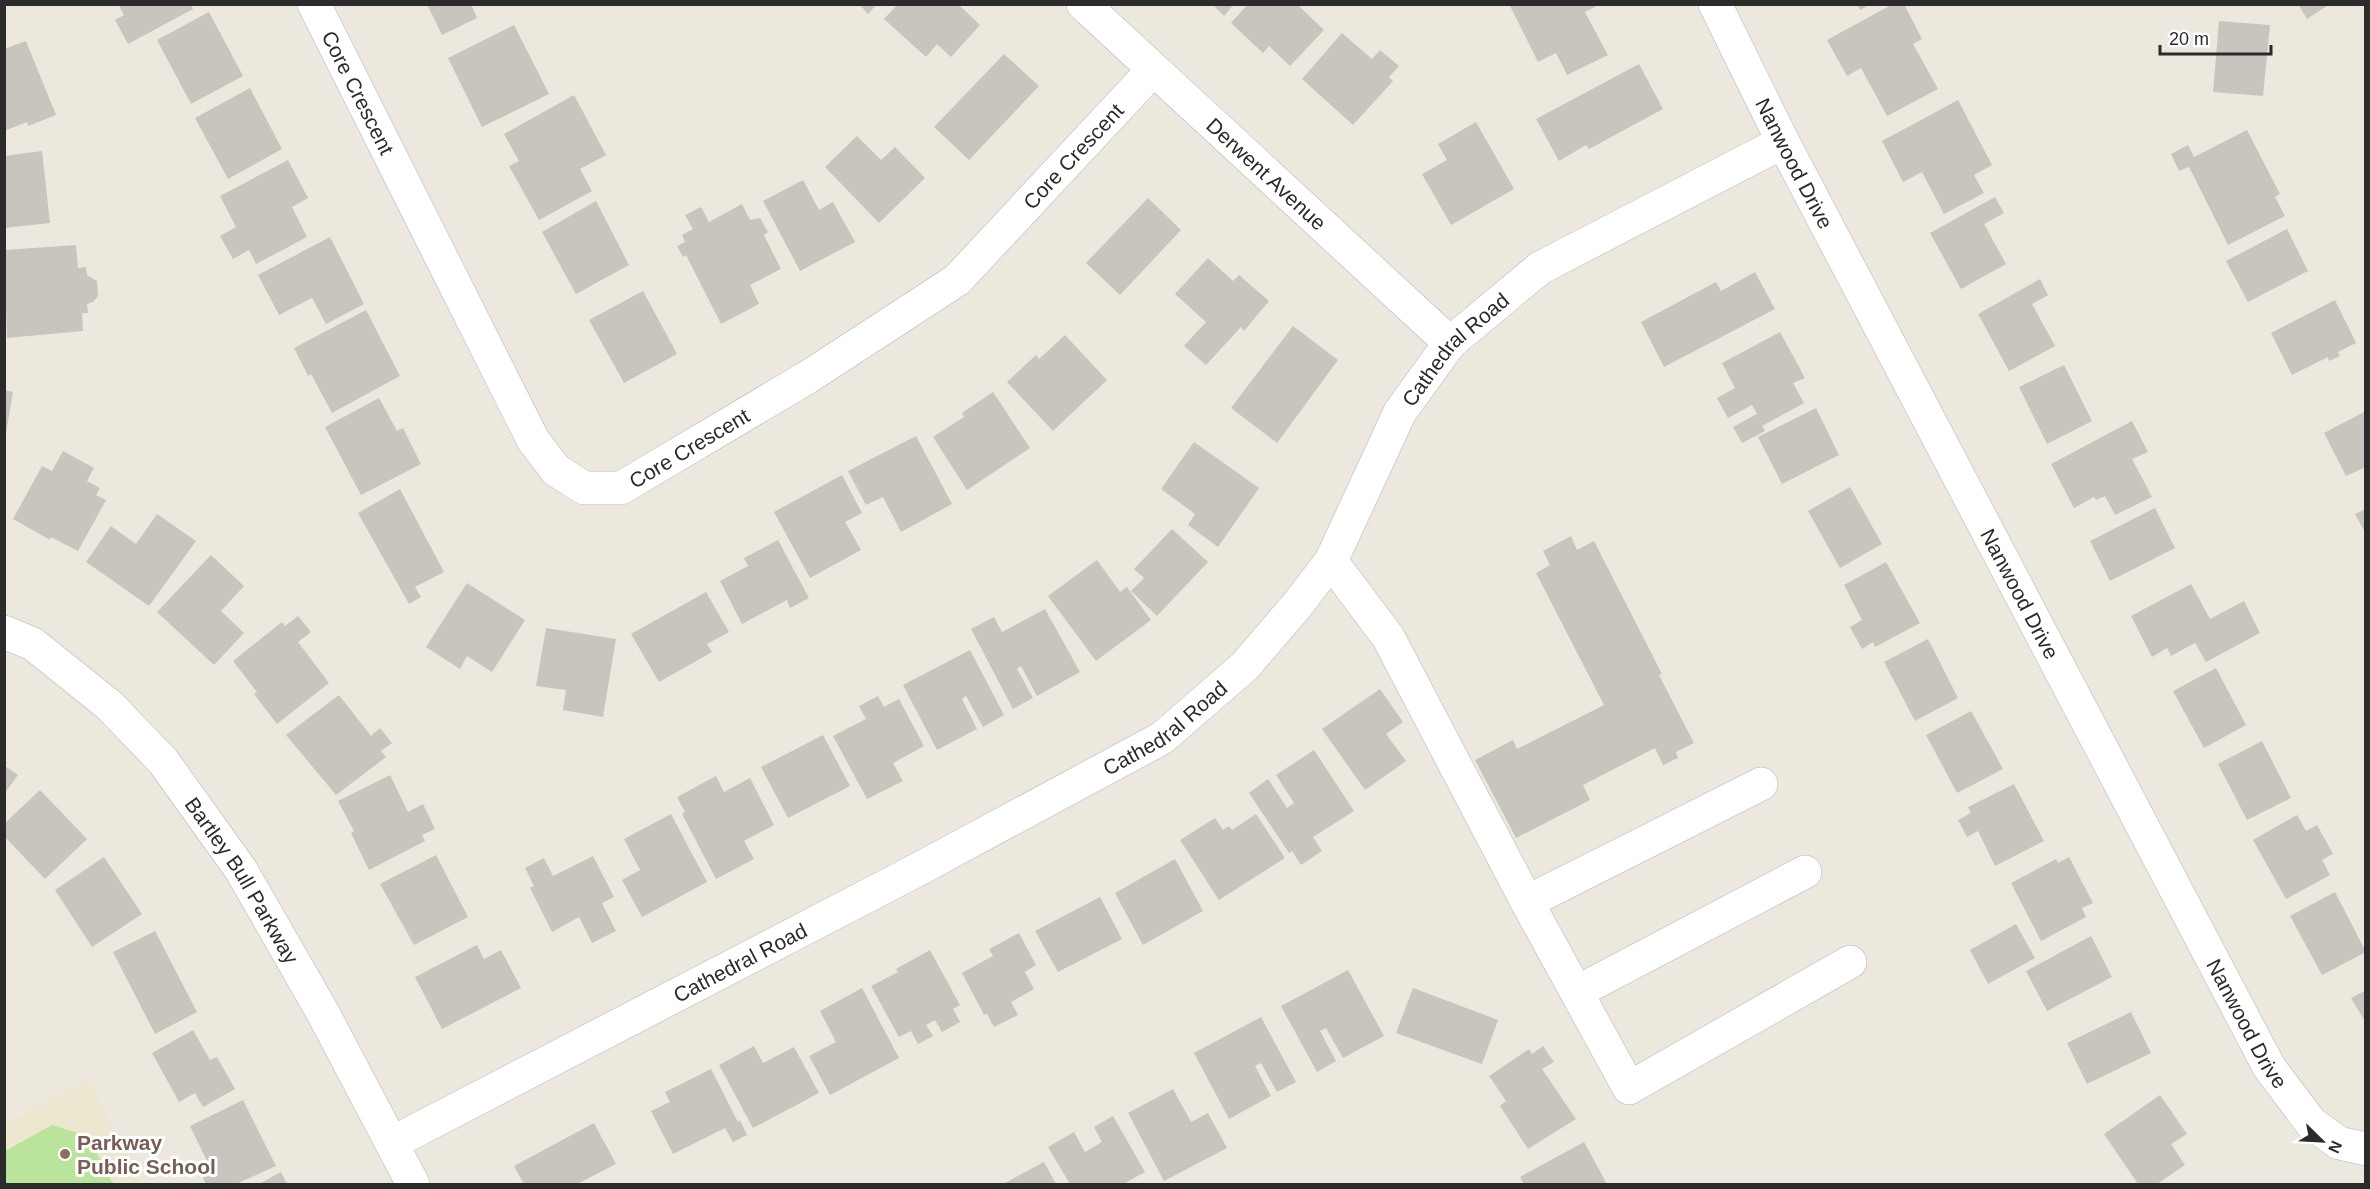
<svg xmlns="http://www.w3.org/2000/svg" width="2370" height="1189" font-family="Arial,sans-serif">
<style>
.education{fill:#ece7cf}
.pitch{fill:#bae49c}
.building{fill:#c7c5be}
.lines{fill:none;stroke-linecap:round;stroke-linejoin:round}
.minor-casing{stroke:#b2b2bd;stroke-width:34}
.minor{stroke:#fff;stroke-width:33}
.education-dot{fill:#8d6e63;stroke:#fff;stroke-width:2}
.labels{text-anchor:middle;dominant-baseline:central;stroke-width:6;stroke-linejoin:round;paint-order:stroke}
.street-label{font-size:21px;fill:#2b2b2b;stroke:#fff}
.education-label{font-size:21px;font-weight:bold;fill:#785e54;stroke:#fff;text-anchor:start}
</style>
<rect width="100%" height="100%" fill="#ece8de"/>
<polygon class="education" points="88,1080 142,1184 5,1184 5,1124"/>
<polygon class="pitch" points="52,1125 88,1136 113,1184 5,1184 5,1151"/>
<g class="building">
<polygon points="118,4 190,4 193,9 128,44 115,20 124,15"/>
<polygon points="427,4 471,4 477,18 442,35"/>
<polygon points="859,4 877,4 868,14"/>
<polygon points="898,4 958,4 980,25 951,57 937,44 926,57 884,19"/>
<polygon points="1212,4 1234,4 1224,16"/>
<polygon points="1248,4 1297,4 1324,30 1290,66 1269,46 1263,53 1231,23"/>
<polygon points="1509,4 1601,4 1585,12 1608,55 1567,75 1556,53 1538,62"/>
<polygon points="1857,4 1871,4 1860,10"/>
<polygon points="1893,4 1904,4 1922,39 1913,44 1938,89 1887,116 1861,68 1847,76 1827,40"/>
<polygon points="2298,4 2330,4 2307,19"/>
<polygon points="209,12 243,76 191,104 157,40"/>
<polygon points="2219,21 2270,25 2263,96 2213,92"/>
<polygon points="514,25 549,94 482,127 448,58"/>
<polygon points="1342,33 1372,59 1380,50 1399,66 1389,77 1393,81 1353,125 1302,79"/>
<polygon points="26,41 56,115 28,126 27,122 4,131 4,49"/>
<polygon points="1004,54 1039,86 969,160 934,127"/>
<polygon points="1639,64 1663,109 1589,149 1586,145 1559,161 1536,119"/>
<polygon points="250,88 282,149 228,179 195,118"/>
<polygon points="574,95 606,155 580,169 592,191 539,220 509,166 519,161 504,134"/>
<polygon points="1958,100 1992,165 1974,175 1984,193 1944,214 1922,172 1903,182 1882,141"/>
<polygon points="1476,122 1514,189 1451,225 1422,174 1447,160 1438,144"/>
<polygon points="2247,130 2280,194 2275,197 2285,216 2228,245 2189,167 2179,171 2171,154 2188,145 2194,157"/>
<polygon points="857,136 881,160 895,147 925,178 879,223 825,167"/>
<polygon points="42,151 50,223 4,228 4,156"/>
<polygon points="288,160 308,198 292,207 307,237 256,264 249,250 233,259 220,236 236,227 220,196"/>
<polygon points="803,180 819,210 833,202 855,242 800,271 763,201"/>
<polygon points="1995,197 2004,213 1984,224 2006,264 1961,289 1930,233"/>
<polygon points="1148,198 1181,230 1120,295 1086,263"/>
<polygon points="596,201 629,265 576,294 542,232"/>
<polygon points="742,204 750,220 760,218 768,232 764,235 781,269 750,285 759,304 721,324 686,255 683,257 677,246 685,242 682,235 693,229 685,215 701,207 709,222"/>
<polygon points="2287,229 2308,271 2248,302 2226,261"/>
<polygon points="330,237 364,304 326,324 312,298 279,315 258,275"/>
<polygon points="76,245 78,268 86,267 87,275 97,281 98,296 93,302 87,304 88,313 82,313 83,331 7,338 4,250"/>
<polygon points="1208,258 1233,281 1239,275 1269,301 1244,331 1241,327 1206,365 1184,346 1206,322 1175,294"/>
<polygon points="1755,272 1775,309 1664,367 1641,322 1716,282 1721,291"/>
<polygon points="2040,279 2048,295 2032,304 2055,346 2009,371 1978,314"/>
<polygon points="643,291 677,354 624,383 589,320"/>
<polygon points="2335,300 2356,343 2338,352 2340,356 2329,361 2328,357 2292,375 2271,333"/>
<polygon points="366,310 400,376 332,413 311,374 308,376 294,348"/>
<polygon points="1293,326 1338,360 1277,443 1231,408"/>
<polygon points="1780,332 1805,378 1793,383 1804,403 1762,426 1765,431 1742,443 1733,427 1757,414 1752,405 1728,418 1717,398 1735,388 1722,363"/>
<polygon points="1065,335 1107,380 1053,431 1007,382 1036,355 1039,359"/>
<polygon points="2064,365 2092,421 2047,444 2019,387"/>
<polygon points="4,390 13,392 6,433 4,433"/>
<polygon points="993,392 1030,448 967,490 933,437 964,417 962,413"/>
<polygon points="379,398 397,431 403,428 421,464 361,495 325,427"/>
<polygon points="1816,408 1839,455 1782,484 1758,437"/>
<polygon points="2366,411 2366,467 2346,476 2324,433"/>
<polygon points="2132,421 2148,452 2132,459 2152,497 2115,515 2105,496 2096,500 2094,497 2074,508 2051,464"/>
<polygon points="916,436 952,504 901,532 883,497 866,505 848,471"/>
<polygon points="1194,442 1259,488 1218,547 1188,525 1195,514 1161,489"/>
<polygon points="63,451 94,468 87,481 100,488 96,495 106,500 78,551 51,537 50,540 13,519 42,466 52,471"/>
<polygon points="842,475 862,513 845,522 861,550 810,578 774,512"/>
<polygon points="1850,487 1882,544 1840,568 1808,511"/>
<polygon points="400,489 444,572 415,587 421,597 409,604 358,513"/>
<polygon points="2155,508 2175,548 2110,581 2090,541"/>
<polygon points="2366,509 2366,534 2355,514"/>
<polygon points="157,514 196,541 149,606 86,562 111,526 136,544"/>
<polygon points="1172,529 1208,562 1157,616 1131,591 1144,578 1134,569"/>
<polygon points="1571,536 1577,550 1594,541 1662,674 1659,675 1694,743 1676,752 1678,758 1663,765 1655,748 1583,785 1590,800 1516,838 1475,760 1513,740 1517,749 1604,705 1536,573 1550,565 1543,551"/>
<polygon points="778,540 809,598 790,608 787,600 742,624 720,581 748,566 744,558"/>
<polygon points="211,555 244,586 221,611 244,633 214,665 157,612"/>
<polygon points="1097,560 1120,592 1127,587 1151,620 1096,661 1048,596"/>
<polygon points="1886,562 1920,623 1875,647 1873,642 1862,649 1850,627 1862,620 1844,585"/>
<polygon points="467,583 525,620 492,672 467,656 460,669 426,647"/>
<polygon points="2191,584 2210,619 2244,601 2260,633 2206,662 2195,643 2171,656 2167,648 2152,657 2131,616"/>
<polygon points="706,592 729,632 707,644 712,652 659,682 631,634"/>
<polygon points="1045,609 1080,672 1037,696 1021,666 1017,669 1033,698 1013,709 971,629 994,617 1002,632"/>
<polygon points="298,616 311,632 298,642 329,683 277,724 254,694 257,692 233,661 282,622 285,626"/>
<polygon points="546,628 616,639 603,717 563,710 566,690 536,686"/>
<polygon points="1928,639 1958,698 1915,721 1884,662"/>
<polygon points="970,650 1004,715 983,727 966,696 962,699 977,729 937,750 903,685"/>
<polygon points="2216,668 2246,725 2204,748 2173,691"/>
<polygon points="1380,689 1403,722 1386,734 1406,761 1365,790 1322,729"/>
<polygon points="339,695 371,736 380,728 392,743 381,751 386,757 336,795 286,735"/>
<polygon points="878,696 884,707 899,699 924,746 893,763 903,781 867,799 833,736 866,719 859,706"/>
<polygon points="1971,711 2003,769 1957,793 1926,735"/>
<polygon points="823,735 850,786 788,818 761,767"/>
<polygon points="2262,741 2291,798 2247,820 2218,764"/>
<polygon points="1314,750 1354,811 1313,837 1322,851 1301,865 1292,851 1289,853 1249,793 1268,779 1287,808 1294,803 1276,775"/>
<polygon points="4,761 7,763 5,766 18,775 4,794"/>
<polygon points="390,775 408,812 423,804 435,829 422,835 425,841 369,870 351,833 354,831 338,801"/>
<polygon points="716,776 724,792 750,778 774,825 744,841 754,859 716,879 682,814 685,812 677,797"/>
<polygon points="2014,784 2044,841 1995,866 1978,831 1967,837 1958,820 1971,813 1968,807"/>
<polygon points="40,790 87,839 45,879 4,836 4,824"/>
<polygon points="671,814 707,882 642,917 622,880 640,870 624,839"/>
<polygon points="1256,814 1285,858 1219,900 1180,840 1215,818 1223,830 1229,826 1232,830"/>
<polygon points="2297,815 2306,831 2317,825 2333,854 2322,860 2330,875 2286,899 2253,840"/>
<polygon points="436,855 468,917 414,945 380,884"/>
<polygon points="593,856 614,897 602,903 616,931 592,943 579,917 552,932 530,888 534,886 525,868 544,858 553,876"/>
<polygon points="104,857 142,914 92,947 55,890"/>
<polygon points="2069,857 2093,903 2082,908 2086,917 2041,941 2011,883 2056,859 2058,863"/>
<polygon points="1175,859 1203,911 1143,945 1115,893"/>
<polygon points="2335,892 2366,952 2322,975 2290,916"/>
<polygon points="1100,897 1122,939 1058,972 1035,931"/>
<polygon points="2016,924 2035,958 1988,984 1970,950"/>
<polygon points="155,931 197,1012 155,1034 113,952"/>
<polygon points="1019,933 1036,965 1025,972 1034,989 1011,1002 1018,1015 994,1027 987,1014 984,1015 962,973 993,956 989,949"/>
<polygon points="2091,936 2112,977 2047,1011 2026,971"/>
<polygon points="477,945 484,959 501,950 521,988 442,1029 415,977"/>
<polygon points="930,950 960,1005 953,1009 960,1022 942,1032 935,1020 926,1025 933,1036 918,1044 911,1031 899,1037 871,986 898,972 896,969"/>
<polygon points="1348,970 1384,1036 1343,1058 1326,1028 1320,1031 1336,1061 1317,1072 1281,1006"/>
<polygon points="862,988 899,1058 830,1095 809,1056 836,1042 820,1011"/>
<polygon points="1413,988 1498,1020 1482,1064 1396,1033"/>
<polygon points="2366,990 2366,1023 2351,998"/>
<polygon points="2131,1012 2151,1053 2087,1084 2067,1043"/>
<polygon points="1261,1017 1296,1082 1277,1092 1261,1063 1255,1066 1271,1096 1229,1119 1194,1053"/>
<polygon points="193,1030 210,1060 217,1057 235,1089 203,1107 195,1093 179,1102 152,1053"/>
<polygon points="754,1046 763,1063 794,1047 819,1093 753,1128 719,1065"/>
<polygon points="1543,1046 1554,1062 1542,1069 1576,1119 1528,1149 1500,1106 1506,1101 1489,1076 1529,1049 1532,1054"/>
<polygon points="711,1069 738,1122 740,1120 747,1135 733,1142 725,1128 673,1154 651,1111 670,1102 665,1092"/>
<polygon points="1173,1089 1191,1122 1208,1113 1227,1148 1164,1181 1128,1113"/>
<polygon points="2160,1095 2187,1134 2171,1144 2185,1165 2157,1184 2138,1184 2104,1134"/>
<polygon points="243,1100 276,1166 236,1184 206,1184 198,1167 208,1163 190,1126"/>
<polygon points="1113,1116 1145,1172 1123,1184 1070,1184 1048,1147 1074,1132 1085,1152 1102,1142 1094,1127"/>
<polygon points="594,1123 616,1164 577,1184 524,1184 514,1166"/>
<polygon points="1584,1142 1607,1184 1524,1184 1520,1177"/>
<polygon points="1044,1162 1056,1184 1003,1184"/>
<polygon points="281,1172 287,1184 259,1184"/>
</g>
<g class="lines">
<defs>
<g id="minor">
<path id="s1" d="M314 4 533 440 556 470 584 488H621L808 377 957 280 1153 70"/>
<path id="s2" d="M1083 4 1450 343"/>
<path id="s3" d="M1715 4 1783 142 2269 1067 2311 1123 2339 1143 2366 1149"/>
<polyline points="1331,561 1388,637 1527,902 1629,1088 1850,962"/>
<path id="s4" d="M4 632 33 644 109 705 163 761 241 870 323 1013 413 1184"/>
<polyline points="1527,902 1761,784"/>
<polyline points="1577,992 1805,872"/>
<path id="s5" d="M392 1143 917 870 1162 738 1245 666 1298 604 1331 561 1400 412 1450 343 1540 268 1783 142"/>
</g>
</defs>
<use href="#minor" class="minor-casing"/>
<use href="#minor" class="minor"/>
</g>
<circle class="education-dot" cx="65" cy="1154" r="6"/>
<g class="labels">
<g class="street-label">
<text stroke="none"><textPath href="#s1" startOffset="99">Core Crescent</textPath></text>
<text stroke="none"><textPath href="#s1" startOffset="1161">Core Crescent</textPath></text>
<text stroke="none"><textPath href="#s3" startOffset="178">Nanwood Drive</textPath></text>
<text stroke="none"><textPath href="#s2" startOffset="250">Derwent Avenue</textPath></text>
<text stroke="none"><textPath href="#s5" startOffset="1364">Cathedral Road</textPath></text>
<text stroke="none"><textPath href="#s1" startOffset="675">Core Crescent</textPath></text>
<text stroke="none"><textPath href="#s3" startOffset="664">Nanwood Drive</textPath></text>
<text stroke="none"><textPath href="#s5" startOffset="878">Cathedral Road</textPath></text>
<text stroke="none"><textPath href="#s4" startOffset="350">Bartley Bull Parkway</textPath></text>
<text stroke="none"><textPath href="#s5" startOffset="392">Cathedral Road</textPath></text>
<text stroke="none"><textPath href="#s3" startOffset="1150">Nanwood Drive</textPath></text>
</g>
<g class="education-label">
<text x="77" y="1142">Parkway<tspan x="77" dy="24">Public School</tspan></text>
</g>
</g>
<rect width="2370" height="1189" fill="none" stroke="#2b2b2b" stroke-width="12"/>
<g transform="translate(2322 1141) rotate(114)" stroke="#ffffff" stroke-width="4.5" paint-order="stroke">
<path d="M0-4.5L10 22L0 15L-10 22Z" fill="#2b2b2b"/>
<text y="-9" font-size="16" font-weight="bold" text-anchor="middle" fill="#2b2b2b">N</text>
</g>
<path d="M2160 45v9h111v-9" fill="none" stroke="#2b2b2b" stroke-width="3"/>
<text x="2169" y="45" font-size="18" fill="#2b2b2b" stroke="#ffffff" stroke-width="4.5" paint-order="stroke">20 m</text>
</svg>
